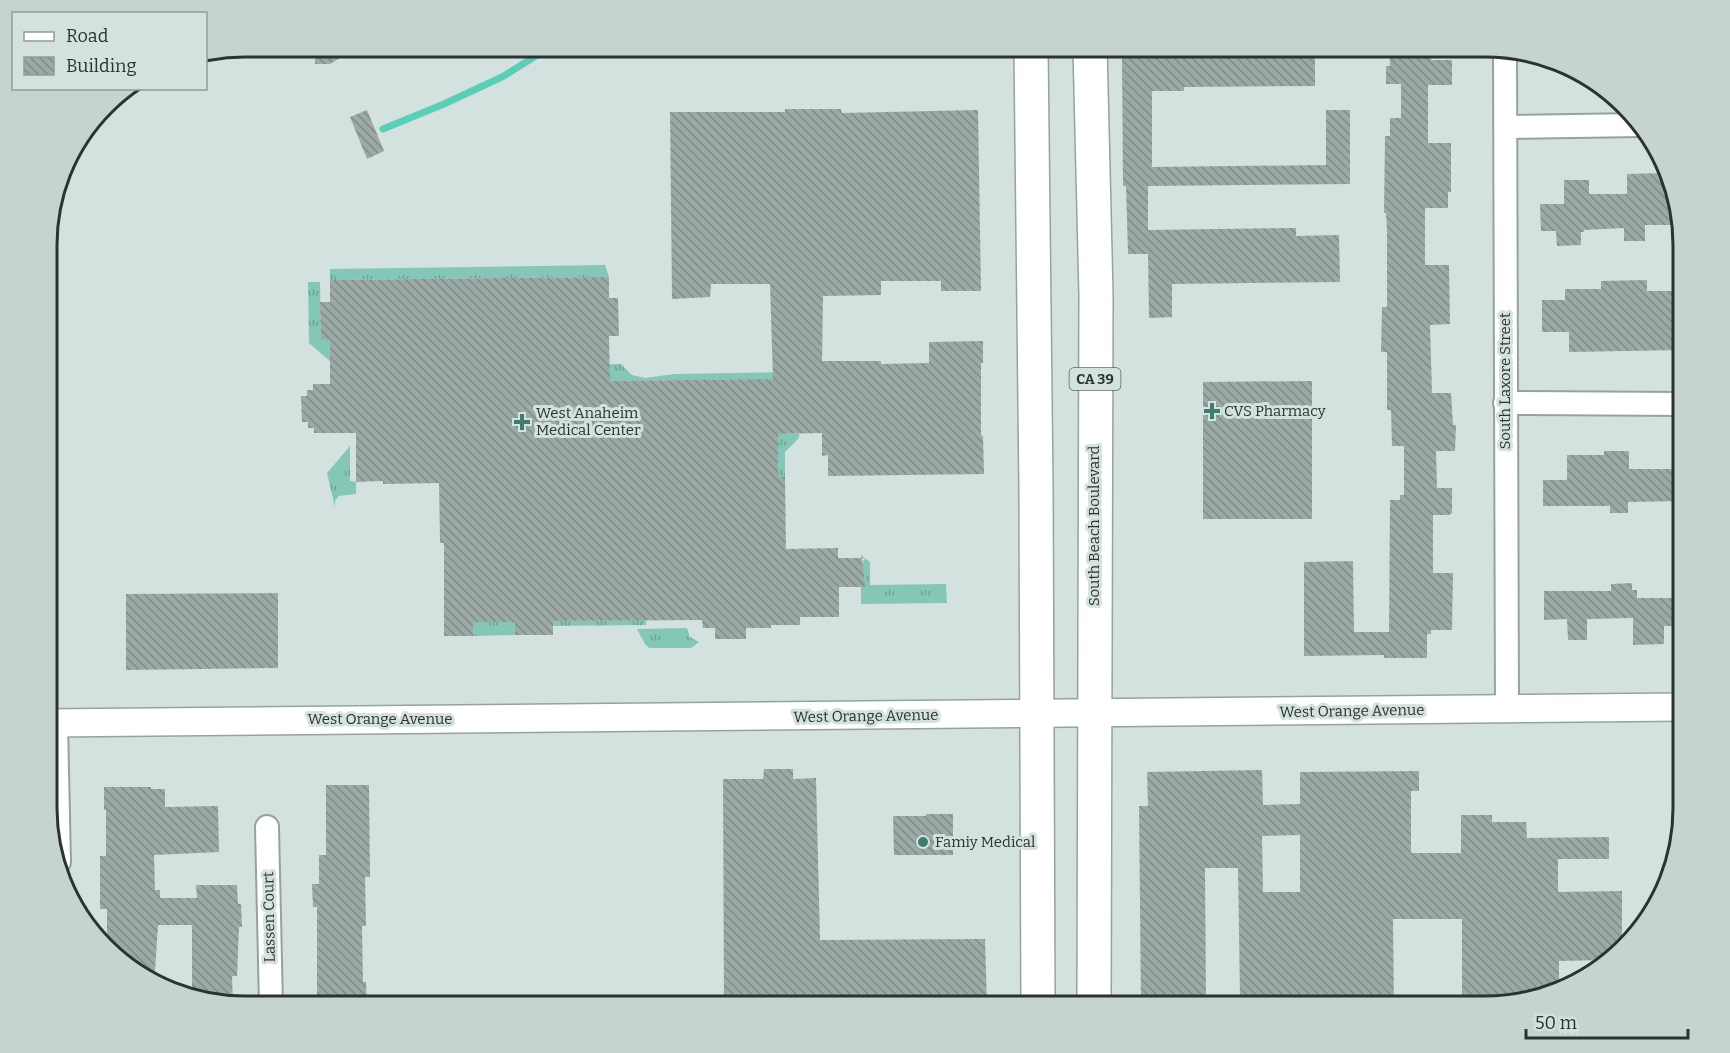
<svg xmlns="http://www.w3.org/2000/svg" width="1730" height="1053" font-family="Bitter,serif">
<style>
.grass{fill:url(#grass-tufts)}
.lines{fill:none;stroke-linecap:round;stroke-linejoin:round}
.stream{stroke:#5acfb7;stroke-width:7}
.building{fill:url(#building-back-hatch);fill-rule:evenodd}
.minor-casing{stroke:#95a39f;stroke-width:26}
.tertiary-casing{stroke:#95a39f;stroke-width:30}
.primary-casing{stroke:#95a39f;stroke-width:36}
.minor{stroke:#fff;stroke-width:22}
.tertiary{stroke:#fff;stroke-width:27}
.primary{stroke:#fff;stroke-width:33}
.poi-dot{fill:#3c7f71;stroke:#d3e2de;stroke-width:2}
.labels{text-anchor:middle;dominant-baseline:central;stroke-width:6;stroke-linejoin:round;paint-order:stroke}
.shield{fill:#d3e2de;stroke:#5e6764;stroke-width:1.5}
.shield-label{font-size:14px;font-weight:bold;fill:#2c3230}
.street-label{font-size:15px;fill:#2c3230;stroke:#d3e2de}
.poi-label{font-size:15px;fill:#2c3230;stroke:#d3e2de;text-anchor:start}
.rim{fill:none;stroke:#2c3230;stroke-width:3}
</style>
<defs>
<pattern id="grass-tufts" width="24" height="20" patternUnits="userSpaceOnUse" patternTransform="scale(1.5)"><rect width="24" height="20" fill="#85c7b7"/><path d="M3 7l-1-3M5 7V3M7 7l1-3M15 17l-1-3M17 17v-4M19 17l1-3" fill="none" stroke="#6da295"/></pattern>
<pattern id="building-back-hatch" width="6" height="6" patternUnits="userSpaceOnUse" patternTransform="scale(1.5)"><rect width="6" height="6" fill="#9caaa6"/><path d="M-1 5l2 2M0 0l6 6M5-1l2 2" fill="none" stroke="#7f8b88"/></pattern>
</defs>
<rect width="100%" height="100%" fill="#d3e2de"/>
<g class="grass">
<polygon points="605,265 609,277 330,280 330,269"/>
<polygon points="308,282 320,282 321,339 330,339 330,360 366,359 348,377 309,343"/>
<polygon points="621,364 632,375 645,378 674,374 793,372 795,379 508,382 547,365"/>
<polygon points="796,408 799,408 799,438 785,452 785,477 778,477 778,434 797,434"/>
<polygon points="350,446 350,481 356,482 356,494 339,496 335,501 335,507 327,473"/>
<polygon points="861,555 870,562 870,585 946,584 947,603 861,604 861,587 865,586 863,584 863,561 865,559 861,558"/>
<polygon points="646,620 646,625 553,626 553,621"/>
<polygon points="473,622 515,622 515,635 473,636"/>
<polygon points="687,628 690,637 699,642 691,648 649,648 645,644 637,629"/>
</g>
<g class="lines">
<polyline class="stream" points="383,129 444,104 504,76 550,47"/>
</g>
<g class="building">
<polygon points="315,46 360,46 330,64 315,64"/>
<polygon points="1389,46 1431,46 1431,60 1452,60 1452,85 1428,85 1428,143 1451,143 1451,192 1448,192 1448,208 1425,208 1425,265 1449,265 1450,324 1430,325 1432,393 1451,393 1453,425 1456,425 1455,451 1436,451 1437,488 1452,488 1452,513 1449,515 1433,515 1433,573 1453,573 1452,630 1431,630 1431,634 1427,634 1427,658 1384,658 1384,655 1304,656 1304,562 1353,561 1354,632 1389,632 1390,500 1400,500 1400,495 1404,495 1404,446 1392,446 1391,410 1387,410 1387,352 1381,352 1382,307 1387,307 1387,231 1386,213 1384,213 1385,136 1390,136 1390,118 1401,118 1401,84 1386,84 1386,66 1390,66"/>
<polygon points="1315,56 1315,86 1184,87 1184,91 1152,91 1152,167 1326,165 1326,110 1350,110 1350,184 1148,186 1148,230 1296,228 1296,236 1339,235 1340,282 1172,284 1172,317 1149,318 1148,254 1128,254 1126,186 1123,186 1122,57"/>
<polygon points="785,109 841,109 842,113 978,110 981,291 941,291 941,281 881,281 881,295 823,296 822,361 881,361 881,364 929,363 929,342 983,341 983,363 981,363 981,435 983,436 984,474 828,476 828,455 822,456 822,433 778,434 778,477 785,477 786,549 838,548 838,558 862,558 865,587 839,587 839,617 800,617 800,625 771,625 771,628 746,628 746,639 715,639 715,628 703,628 702,620 553,621 553,635 515,635 515,622 473,622 473,636 444,636 444,543 440,543 439,483 383,484 383,481 356,482 356,433 314,433 314,428 308,428 308,422 302,422 301,396 307,396 307,390 313,390 313,384 330,384 330,339 321,339 320,302 330,302 330,280 609,277 609,298 618,298 619,336 609,336 610,381 773,379 770,284 711,284 710,297 672,299 670,112 785,112"/>
<polygon points="367,110 384,151 367,159 350,117"/>
<polygon points="1663,173 1681,225 1645,225 1645,241 1624,241 1624,228 1584,230 1584,232 1581,232 1581,245 1557,246 1556,231 1541,231 1540,204 1564,204 1564,180 1589,180 1589,194 1627,194 1627,174"/>
<polygon points="1647,280 1647,291 1683,291 1683,350 1569,352 1569,332 1542,332 1542,300 1565,300 1565,289 1601,289 1601,281"/>
<polygon points="1312,381 1312,519 1203,519 1203,382"/>
<polygon points="1604,451 1629,451 1629,469 1683,469 1683,501 1628,502 1628,513 1610,513 1610,506 1543,506 1543,480 1567,480 1567,455 1604,455"/>
<polygon points="1632,583 1632,590 1637,590 1637,598 1683,598 1683,626 1664,626 1664,644 1633,645 1633,618 1587,619 1587,640 1568,640 1567,619 1544,620 1544,591 1611,591 1611,584"/>
<polygon points="278,593 278,668 126,670 126,594"/>
<polygon points="764,769 793,769 793,779 816,778 820,940 985,939 987,1006 724,1006 723,779 763,779"/>
<path d="M1262 770 1263 805 1300 804V772L1419 771V791H1411V853H1461V815H1492V822H1526L1527 838 1609 837V859H1558V892L1622 891V942L1604 960 1559 961V988L1544 992H1527V997L1498 1006H1462V919H1393L1394 1006H1328V995L1240 996 1238 868H1205L1206 1006H1141L1139 806H1148L1147 772ZM1300 835V892H1263L1262 836Z"/>
<polygon points="326,785 369,785 370,877 365,877 366,926 362,926 363,982 366,982 367,1006 317,1006 317,907 313,907 312,884 319,884 319,855 326,855"/>
<polygon points="104,787 151,787 151,789 165,789 165,807 218,806 219,852 154,855 155,890 160,890 160,898 197,898 196,885 237,885 238,904 241,904 242,927 239,927 237,976 232,976 233,1003 192,992 192,925 158,925 155,971 149,972 149,981 145,980 107,944 107,909 100,909 100,856 106,856 106,810 104,810"/>
<polygon points="926,814 953,814 953,855 894,855 893,816 926,816"/>
</g>
<g class="lines">
<defs>
<g id="minor">
<polyline points="1505,52 1507,709"/>
<polyline points="1506,127 1640,125"/>
<polyline points="1505,403 1683,404"/>
<polyline points="56,723 59,862"/>
<polyline points="267,827 271,1006"/>
</g>
<polyline id="tertiary" points="48,723 1683,707"/>
<g id="primary">
<polyline points="1031,47 1036,489 1038,1006"/>
<polyline points="1090,47 1096,295 1094,1006"/>
</g>
</defs>
<use href="#minor" class="minor-casing"/>
<use href="#tertiary" class="tertiary-casing"/>
<use href="#primary" class="primary-casing"/>
<use href="#minor" class="minor"/>
<use href="#tertiary" class="tertiary"/>
<use href="#primary" class="primary"/>
</g>
<g class="poi-dot">
<path d="M1209 402h6v6h6v6h-6v6h-6v-6h-6v-6h6z"/>
<path d="M519 413h6v6h6v6h-6v6h-6v-6h-6v-6h6z"/>
<circle cx="923" cy="842" r="6"/>
</g>
<g class="labels">
<rect class="shield" x="1069.5" y="368" width="51" height="22" rx="4.5"/>
<g class="shield-label">
<text x="1095" y="379">CA 39</text>
</g>
<g class="street-label">
<text transform="translate(1505 381) rotate(-90)">South Laxore Street</text>
<text transform="translate(1094 526) rotate(-90)">South Beach Boulevard</text>
<text transform="translate(1352 711) rotate(-1)">West Orange Avenue</text>
<text transform="translate(866 716) rotate(-1)">West Orange Avenue</text>
<text x="380" y="719">West Orange Avenue</text>
<text transform="translate(269 917) rotate(-91)">Lassen Court</text>
</g>
<g class="poi-label">
<text x="1224" y="411">CVS Pharmacy</text>
<text x="536" y="413">West Anaheim<tspan x="536" dy="17">Medical Center</tspan></text>
<text x="935" y="842">Famiy Medical</text>
</g>
</g>
<path d="M0 0H1730V1053H0ZM245 57H1485A188 188 0 0 1 1673 245V808A188 188 0 0 1 1485 996H245A188 188 0 0 1 57 808V245A188 188 0 0 1 245 57Z" fill="#c6d4d0" fill-rule="evenodd"/>
<path class="rim" d="M245 57H1485A188 188 0 0 1 1673 245V808A188 188 0 0 1 1485 996H245A188 188 0 0 1 57 808V245A188 188 0 0 1 245 57Z"/>
<rect x="12" y="12" width="195" height="78" fill="#d3e2de" stroke="#909c98" stroke-width="1.5"/>
<rect x="24" y="32" width="30" height="9" fill="#ffffff" stroke="#909c98" stroke-width="1.5"/>
<text x="66" y="42" font-size="18" fill="#2c3230">Road</text>
<rect x="24" y="57" width="30" height="18" fill="url(#building-back-hatch)" stroke="#909c98" stroke-width="1.5"/>
<text x="66" y="72" font-size="18" fill="#2c3230">Building</text>
<path d="M1526 1029v9h162v-9" fill="none" stroke="#2c3230" stroke-width="3"/>
<text x="1535" y="1029" font-size="18" fill="#2c3230" stroke="#d3e2de" stroke-width="4.5" paint-order="stroke">50 m</text>
</svg>
